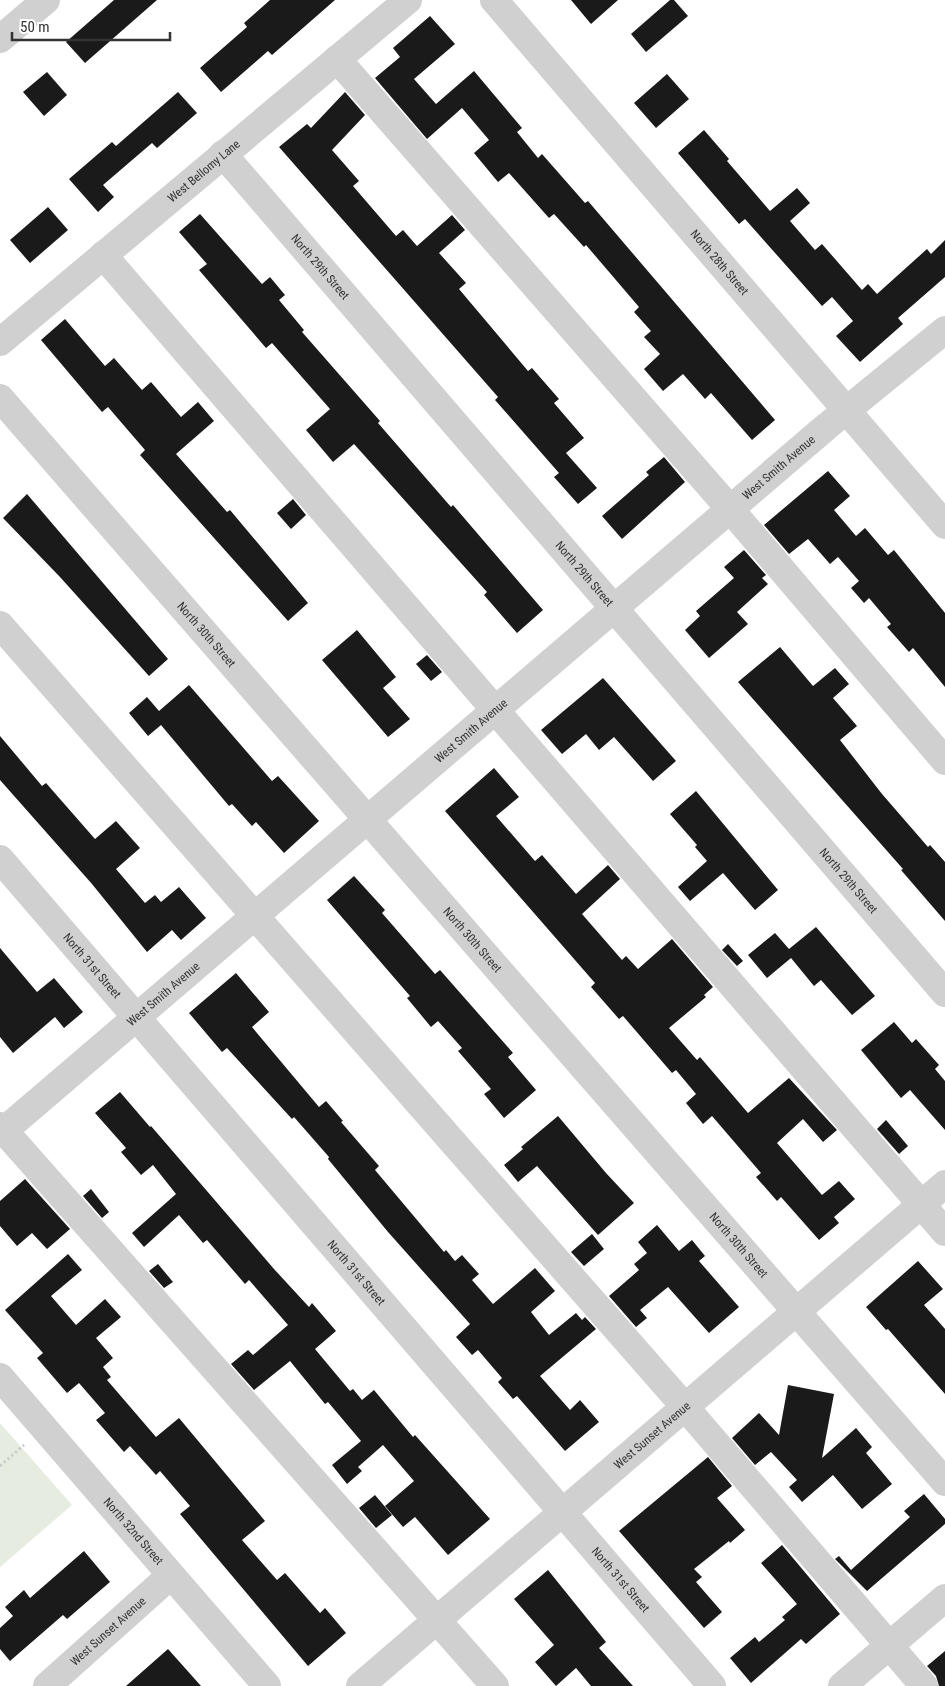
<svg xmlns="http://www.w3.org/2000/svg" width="945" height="1686" font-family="'Roboto Condensed',sans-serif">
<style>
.green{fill:#e6ecdf}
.building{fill:#1a1a1a}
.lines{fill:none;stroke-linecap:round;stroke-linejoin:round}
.path{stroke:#cdcdcd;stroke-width:3;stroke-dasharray:2.5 2.5;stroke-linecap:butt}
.minor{stroke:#d0d0d0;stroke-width:28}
.labels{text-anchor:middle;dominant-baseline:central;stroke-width:5;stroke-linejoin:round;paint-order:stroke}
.street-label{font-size:12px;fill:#333;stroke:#fff}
</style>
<rect width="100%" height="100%" fill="#fff"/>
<polygon class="green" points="0,1423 72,1505 0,1567"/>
<g class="building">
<polygon points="114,0 157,0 85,63 66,42"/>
<polygon points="270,0 335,0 272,55 268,51 221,92 200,68 247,27 244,23"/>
<polygon points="571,0 618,0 591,24"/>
<polygon points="670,0 674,0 688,16 646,52 631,34"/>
<polygon points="430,16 455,44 414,79 436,104 474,71 522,128 517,132 538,158 542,154 585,203 588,201 775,420 752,440 711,393 705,399 683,374 663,391 644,369 660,354 644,337 651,331 634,312 639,307 586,245 584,247 554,214 549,218 509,173 498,182 474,153 489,140 462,108 427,139 375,78 400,57 393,48"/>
<polygon points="47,72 67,95 44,116 23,92"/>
<polygon points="667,74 689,99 656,128 634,103"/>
<polygon points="178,92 197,113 157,148 152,143 103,185 114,197 98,212 69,179 112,142 116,146"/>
<polygon points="345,92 365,115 332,150 359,181 353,186 396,236 403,230 417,246 452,215 465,230 439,253 466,283 459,289 528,371 532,368 559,399 554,403 584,438 566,453 597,488 578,504 554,477 559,473 495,400 498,397 279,147 307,124 311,128"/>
<polygon points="704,130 729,159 727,161 770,211 797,188 810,203 790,221 815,250 822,244 862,290 868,284 877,294 927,249 931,254 945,240 945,277 898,318 903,324 860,362 836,336 853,321 832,297 822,306 745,219 739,224 678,153"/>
<polygon points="48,207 68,230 30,263 10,240"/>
<polygon points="200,214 262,284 270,277 285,295 279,300 304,330 302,332 380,421 378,423 451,507 453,505 543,610 517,633 484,595 487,592 354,444 333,462 306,430 330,409 272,343 266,348 199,270 207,264 179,232"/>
<polygon points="65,319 105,366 114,358 142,390 151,382 181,417 198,402 214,421 176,454 227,512 230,510 308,603 288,621 140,455 145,450 108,407 102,412 41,340"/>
<polygon points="664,457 685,482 622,539 602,516 649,475 646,472"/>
<polygon points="828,471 850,496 834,510 856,536 865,528 888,555 894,550 945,613 945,687 913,648 909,652 887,627 891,624 869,598 864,603 851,588 859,581 838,557 830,564 808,539 789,554 764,525"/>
<polygon points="27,494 168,659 149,676 60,577 3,518"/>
<polygon points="293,499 306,515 291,529 277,513"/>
<polygon points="744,550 766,575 762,578 768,584 737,612 748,624 709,658 685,630 700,616 696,611 734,578 724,567"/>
<polygon points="357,630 396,677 383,688 410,719 388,737 322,660"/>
<polygon points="780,647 813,686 835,668 849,684 833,698 857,726 840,740 882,794 928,847 930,845 945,862 945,921 901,870 903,869 738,682"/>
<polygon points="427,655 442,672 431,681 416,664"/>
<polygon points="603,678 676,761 653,781 614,737 599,750 586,734 562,754 541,730"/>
<polygon points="189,685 272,781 278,776 319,821 284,853 256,822 252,826 232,804 229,806 161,725 148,736 129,713 147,697 159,711"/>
<polygon points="0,736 42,786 46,783 95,839 116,821 140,848 116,869 145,903 155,895 161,902 179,887 206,918 181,940 172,930 147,952 92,884 0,780"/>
<polygon points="494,768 519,797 496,816 535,861 542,855 576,894 608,865 620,879 582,914 622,960 626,956 638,969 672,939 713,987 704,995 706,997 669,1028 697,1060 700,1057 748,1113 789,1078 837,1130 823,1142 803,1119 777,1143 822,1195 839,1181 855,1199 834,1217 839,1223 819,1240 781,1197 777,1201 756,1177 761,1173 712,1116 703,1124 686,1103 696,1094 676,1070 672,1073 623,1016 619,1019 591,987 595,983 445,811"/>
<polygon points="696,791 778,890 755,910 723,873 690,901 678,887 707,861 695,847 697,845 670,814"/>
<polygon points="354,876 385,910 382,913 435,974 440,970 513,1053 508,1057 536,1090 504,1118 484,1094 491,1089 458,1051 462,1048 438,1021 431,1027 407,998 410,996 327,900"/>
<polygon points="816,927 875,996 852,1015 821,980 814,986 791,958 767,978 748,955 775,933 789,949"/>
<polygon points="728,944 743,961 737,966 722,950"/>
<polygon points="0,948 37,992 54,978 83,1012 64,1028 55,1017 13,1053 0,1037"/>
<polygon points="236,973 269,1012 252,1027 319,1107 326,1101 343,1121 341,1122 379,1166 375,1170 444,1252 446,1250 455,1261 462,1255 479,1274 472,1280 493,1304 535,1268 555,1291 531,1312 549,1335 576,1313 582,1320 585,1317 596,1329 540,1376 570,1410 580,1400 599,1422 565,1451 517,1396 513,1399 498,1382 502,1378 478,1350 472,1355 456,1337 470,1324 388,1232 328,1159 329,1157 294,1117 292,1119 227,1048 222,1052 189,1013"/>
<polygon points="894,1022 912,1043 916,1039 939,1065 935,1069 945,1081 945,1130 910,1090 901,1098 861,1050"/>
<polygon points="120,1092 150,1127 151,1126 274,1269 309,1307 312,1303 336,1331 315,1349 350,1391 353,1389 362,1400 374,1390 413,1437 415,1435 490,1519 448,1555 415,1517 403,1527 385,1506 414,1481 383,1445 358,1467 362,1471 347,1484 332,1465 361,1441 328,1402 325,1404 290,1361 254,1390 231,1364 248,1350 253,1355 288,1325 249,1280 245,1284 207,1240 203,1243 179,1215 144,1247 132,1233 176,1194 153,1165 141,1175 121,1152 126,1148 95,1113"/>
<polygon points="558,1116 606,1173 634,1203 598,1235 537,1166 518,1182 504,1165 523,1149 521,1147"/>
<polygon points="886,1120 908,1146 899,1154 877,1129"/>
<polygon points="25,1179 70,1229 47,1249 32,1233 17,1246 0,1226 0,1201"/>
<polygon points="91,1189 109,1212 102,1218 83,1196"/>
<polygon points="657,1225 679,1251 692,1240 705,1256 699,1261 739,1307 709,1333 668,1287 640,1310 647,1318 636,1327 609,1296 639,1270 634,1264 647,1253 638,1242"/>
<polygon points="592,1234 604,1249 584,1266 571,1252"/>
<polygon points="68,1254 82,1270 51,1296 76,1325 105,1299 121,1317 96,1338 113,1358 103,1367 111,1377 107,1380 156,1437 179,1418 265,1521 242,1540 277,1580 285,1573 320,1613 325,1608 346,1633 308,1666 180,1514 190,1506 160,1471 156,1475 130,1446 124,1452 96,1420 105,1413 79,1383 67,1393 37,1358 43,1353 5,1310"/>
<polygon points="918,1261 943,1289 924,1305 945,1329 945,1394 888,1329 886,1330 866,1307"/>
<polygon points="158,1264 173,1282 164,1288 149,1271"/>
<polygon points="788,1385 834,1394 822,1458 856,1428 872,1447 866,1453 892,1484 862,1509 833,1475 802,1502 789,1487 797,1480 771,1452 755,1465 732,1438 759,1413 779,1435"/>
<polygon points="708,1457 732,1486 717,1498 745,1530 730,1543 729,1541 694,1569 702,1577 696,1582 722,1612 704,1628 619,1531"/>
<polygon points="924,1494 945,1519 945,1524 867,1591 835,1559 839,1556 851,1570 910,1517 904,1511"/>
<polygon points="375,1495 392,1515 376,1528 359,1508"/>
<polygon points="782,1545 840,1614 806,1644 801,1639 751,1683 730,1658 755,1637 759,1642 785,1620 782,1617 797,1604 761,1563"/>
<polygon points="84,1551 110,1582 67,1619 63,1615 10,1661 0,1649 0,1628 13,1616 5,1607 24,1590 30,1598"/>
<polygon points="548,1570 606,1642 599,1648 633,1686 591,1686 576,1668 556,1686 535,1662 554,1645 514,1599"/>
<polygon points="168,1649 201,1686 126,1686"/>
<polygon points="945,1651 945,1686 939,1686 936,1676 927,1666"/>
</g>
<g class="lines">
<polyline class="path" points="0,1466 24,1445"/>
<g class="minor">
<path id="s1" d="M494 0 945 525"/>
<polyline points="0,39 46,0"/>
<polyline points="337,59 730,509 945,761"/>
<path id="s2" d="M223 154 945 993"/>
<polyline points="103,255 945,1232"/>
<path id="s3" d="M0 342 408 0"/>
<path id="s4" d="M0 398 945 1482"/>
<polyline points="0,625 685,1407 924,1686"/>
<path id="s5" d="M0 859 712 1686"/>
<polyline points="0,1126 495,1686"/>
<path id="s6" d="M0 1134 826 427 945 330"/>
<path id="s7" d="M0 1377 267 1686"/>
<path id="s8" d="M47 1686 170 1576"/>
<path id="s9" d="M360 1686 945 1184"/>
<polyline points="842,1686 945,1598"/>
</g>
</g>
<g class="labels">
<g class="street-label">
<text stroke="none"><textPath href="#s3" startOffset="266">West Bellomy Lane</textPath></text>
<text stroke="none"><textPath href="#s1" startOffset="346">North 28th Street</textPath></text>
<text stroke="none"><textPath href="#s2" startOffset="149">North 29th Street</textPath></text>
<text stroke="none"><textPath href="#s6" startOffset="1025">West Smith Avenue</textPath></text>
<text stroke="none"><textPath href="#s2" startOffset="554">North 29th Street</textPath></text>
<text stroke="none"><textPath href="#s4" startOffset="314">North 30th Street</textPath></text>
<text stroke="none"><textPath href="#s6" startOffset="620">West Smith Avenue</textPath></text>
<text stroke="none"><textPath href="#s2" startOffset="959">North 29th Street</textPath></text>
<text stroke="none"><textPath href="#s4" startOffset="719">North 30th Street</textPath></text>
<text stroke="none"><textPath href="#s5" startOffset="141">North 31st Street</textPath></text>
<text stroke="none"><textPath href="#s6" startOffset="215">West Smith Avenue</textPath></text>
<text stroke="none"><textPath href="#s4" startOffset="1124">North 30th Street</textPath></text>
<text stroke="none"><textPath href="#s5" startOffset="546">North 31st Street</textPath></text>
<text stroke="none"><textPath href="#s9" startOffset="385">West Sunset Avenue</textPath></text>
<text stroke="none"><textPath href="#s7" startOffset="204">North 32nd Street</textPath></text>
<text stroke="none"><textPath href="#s5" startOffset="951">North 31st Street</textPath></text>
<text stroke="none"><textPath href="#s8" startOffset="82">West Sunset Avenue</textPath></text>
</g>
</g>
<path d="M12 32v8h158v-8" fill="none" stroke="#333333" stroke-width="2.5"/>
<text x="20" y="32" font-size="15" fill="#333333" stroke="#ffffff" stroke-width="4" paint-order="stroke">50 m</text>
</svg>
